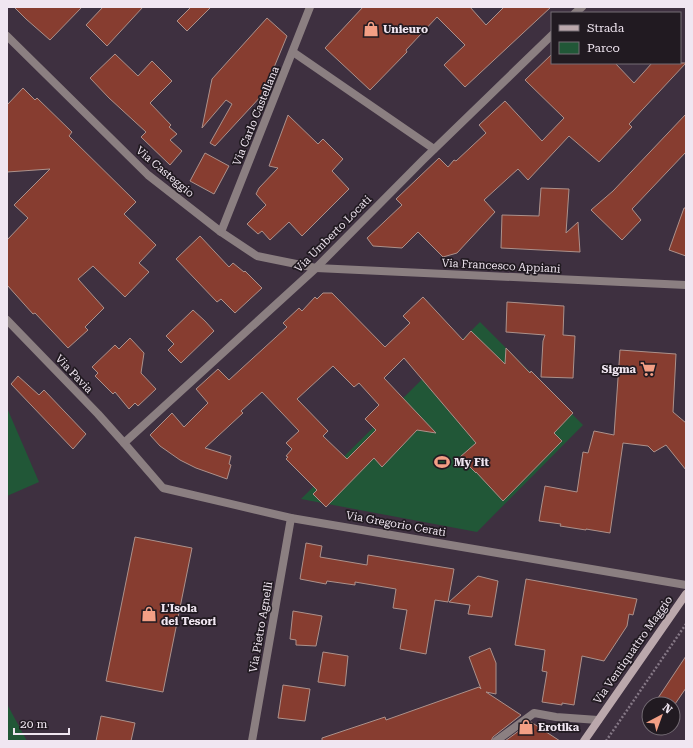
<svg xmlns="http://www.w3.org/2000/svg" width="693" height="748" font-family="'Roboto Serif',serif">
<style>
.green{fill:#215737}
.building{fill:#873d30;stroke:#ac918b;fill-rule:evenodd}
.lines{fill:none;stroke-linecap:round;stroke-linejoin:round}
.path{stroke:#857886;stroke-width:2.5;stroke-dasharray:2 2;stroke-linecap:butt}
.lane{stroke:#8b7f81;stroke-width:8}
.street{stroke:#8b7f81;stroke-width:8}
.secondary{stroke:#bba8ac;stroke-width:8}
.labels{text-anchor:middle;dominant-baseline:central;stroke-width:3.5;stroke-linejoin:round;paint-order:stroke}
.poi-label{font-size:11px;font-weight:bold;fill:#f0e6f1;stroke:#211a21;text-anchor:start}
.street-label{font-size:11px;fill:#f0e6f1;stroke:#211a21}
</style>
<rect width="100%" height="100%" fill="#3e3040"/>
<g class="green">
<polygon points="480,322 583,425 477,532 301,499"/>
<polygon points="7,408 39,482 7,496"/>
<polygon points="7,704 27,741 7,741"/>
</g>
<g class="building">
<polygon points="14,7 82,7 50,40 26,19"/>
<polygon points="103,7 143,7 107,46 86,25"/>
<polygon points="191,7 211,7 187,31 177,21"/>
<polygon points="363,7 470,7 486,25 504,7 551,7 465,87 444,65 465,45 437,17 406,50 407,52 370,90 325,48"/>
<polygon points="267,18 287,36 263,94 215,146 210,143 232,104 226,100 202,128 212,79"/>
<polygon points="115,54 138,76 152,61 172,81 150,103 171,125 169,127 177,134 170,140 182,151 170,165 141,137 146,132 109,98 90,78"/>
<polygon points="552,54 552,63 615,63 634,83 652,63 686,63 629,124 632,127 599,162 569,136 528,180 518,169 484,200 495,212 457,253 443,257 418,232 402,248 373,246 367,238 402,205 396,199 439,158 448,167 454,160 456,161 486,133 479,125 505,101 542,141 564,118 525,80"/>
<polygon points="23,88 35,100 37,98 72,132 69,136 136,202 124,214 156,245 139,263 149,272 125,297 93,266 78,279 104,308 85,327 88,330 68,348 35,313 33,314 7,285 7,240 28,218 14,205 50,169 7,172 7,105"/>
<polygon points="686,114 686,152 632,209 641,220 622,240 591,210 613,191"/>
<polygon points="288,115 318,144 323,139 343,159 332,171 349,189 302,236 289,222 270,240 262,231 258,234 247,224 266,205 256,194 259,188 278,168 269,166"/>
<polygon points="205,153 229,166 214,194 190,181"/>
<polygon points="541,188 569,189 566,233 578,222 580,252 501,248 502,215 539,216"/>
<polygon points="684,208 686,208 686,256 669,250"/>
<polygon points="200,236 229,267 233,263 244,272 245,271 262,288 235,313 221,299 217,302 176,259"/>
<path d="M323 293H332L385 347 410 323 403 316 423 297 463 340 471 331 505 364 506 348 530 373 531 371 573 413 554 433 562 441 503 501 476 472V473L460 457 476 443 404 358 384 378 436 433 417 430 382 467 374 458 326 507 313 494 317 490 286 459 288 457 286 456 292 449 286 443 299 431 262 392 241 411 243 413 205 448 231 456 229 464 231 465 227 479 196 468 180 460 160 446 150 435 172 413 184 427 208 403 196 389 218 369 229 380 287 327 283 323 299 308 302 311 315 297 317 299ZM333 366 354 387 359 383 379 405 365 419 376 430 347 459 323 436 328 431 297 399Z"/>
<polygon points="507,302 564,306 563,335 575,336 573,378 541,377 543,341 545,335 506,332"/>
<polygon points="193,310 205,321 214,331 181,363 168,350 174,344 166,336"/>
<polygon points="130,338 144,353 141,373 156,389 138,406 135,403 129,409 115,392 113,394 95,376 98,373 92,367 115,345 119,349"/>
<polygon points="620,350 676,354 673,412 686,423 686,470 666,445 654,452 648,446 623,443 610,533 586,529 586,530 560,526 561,524 539,521 545,486 577,492 583,452 588,453 594,431 614,435"/>
<polygon points="18,376 39,395 44,390 86,434 73,449 11,384"/>
<polygon points="135,537 192,548 163,692 106,681"/>
<polygon points="306,543 322,546 320,557 367,565 368,555 454,569 448,602 435,600 426,654 400,649 407,610 393,608 396,589 355,582 355,585 327,581 326,584 300,579"/>
<polygon points="478,576 498,581 492,617 468,614 470,605 449,602"/>
<polygon points="526,579 637,599 633,615 629,614 627,626 604,661 582,656 574,705 562,703 562,705 542,702 547,672 542,671 545,650 515,645"/>
<polygon points="293,611 322,616 316,646 296,645 296,640 290,639"/>
<polygon points="490,648 496,663 496,694 486,692 521,715 493,737 491,741 322,741 322,738 385,717 386,720 479,687 481,689 469,657"/>
<polygon points="323,652 348,656 345,686 318,682"/>
<polygon points="686,656 686,688 675,704 654,704"/>
<polygon points="283,685 310,689 305,721 278,718"/>
<polygon points="101,716 135,723 131,741 96,741"/>
<polygon points="531,722 560,741 505,741"/>
</g>
<g class="lines">
<polyline class="path" points="606,741 686,624"/>
<polyline class="lane" points="293,52 434,149"/>
<g class="street">
<polyline points="575,13 582,7"/>
<polyline points="7,36 148,175 221,232 257,256 316,268 686,285"/>
<polyline points="221,232 310,7"/>
<polyline points="7,320 98,414 124,443 163,488 291,518 686,585"/>
<polyline points="124,443 316,268 423,160 552,35"/>
<polyline points="252,741 291,518"/>
<polyline points="496,741 534,713 556,717 598,720"/>
</g>
<polyline class="secondary" points="584,741 686,594"/>
</g>
<defs>
<symbol id="shop-bare" viewBox="-9 -9 18 18"><path d="M-5-2.5h2.3a2.7 3.5 0 0 1 5.4 0H5L5.5 6h-11ZM-1.5-2.5h3a1.5 2.3 0 0 0-3 0Z" fill="#f39f85" stroke="#211a21" stroke-width="2.5" paint-order="stroke"/></symbol>
<symbol id="supermarket-bare" viewBox="-9 -9 18 18"><path d="M-6-5.5h2.5l.6 2H6L4.5 2H-2.5L-4.4-4H-6ZM-1.5 3.2a1.3 1.3 0 1 0 .1 0ZM3 3.2a1.3 1.3 0 1 0 .1 0Z" fill="#f39f85" stroke="#211a21" stroke-width="2.5" paint-order="stroke"/></symbol>
<symbol id="stadium-bare" viewBox="-9 -9 18 18"><path d="M0-5a6.5 5 0 1 0 0 10a6.5 5 0 1 0 0-10ZM-3.5-1.8h7v3.6h-7Z" fill="#f39f85" stroke="#211a21" stroke-width="2.5" paint-order="stroke"/></symbol>
</defs>
<g fill-rule="evenodd">
<use href="#shop-bare" x="360" y="18" width="22" height="22"/>
<use href="#supermarket-bare" x="637" y="358" width="22" height="22"/>
<use href="#stadium-bare" x="431" y="451" width="22" height="22"/>
<use href="#shop-bare" x="138" y="603" width="22" height="22"/>
<use href="#shop-bare" x="515" y="716" width="22" height="22"/>
</g>
<g class="labels">
<g class="poi-label">
<text x="383" y="29">Unieuro</text>
<text x="636" y="369" text-anchor="end">Sigma</text>
<text x="454" y="462">My Fit</text>
<text x="161" y="608">L'Isola<tspan x="161" dy="13">dei Tesori</tspan></text>
<text x="538" y="727">Erotika</text>
</g>
<g class="street-label">
<text transform="translate(256 116) rotate(-68)">Via Carlo Castellana</text>
<text transform="translate(165 172) rotate(40)">Via Casteggio</text>
<text transform="translate(333 234) rotate(-45)">Via Umberto Locati</text>
<text transform="translate(501 266) rotate(3)">Via Francesco Appiani</text>
<text transform="translate(74 374) rotate(46)">Via Pavia</text>
<text transform="translate(396 524) rotate(10)">Via Gregorio Cerati</text>
<text transform="translate(261 627) rotate(-80)">Via Pietro Agnelli</text>
<text transform="translate(633 650) rotate(-55)">Via Ventiquattro Maggio</text>
</g>
</g>
<rect width="693" height="748" fill="none" stroke="#f0e6f1" stroke-width="16"/>
<rect x="551" y="12" width="130" height="52" fill="#211a21" stroke="#746c74"/>
<rect x="559" y="25" width="20" height="6" fill="#bba8ac" stroke="#746c74"/>
<text x="587" y="32" font-size="12" fill="#f0e6f1">Strada</text>
<rect x="559" y="42" width="20" height="12" fill="#215737" stroke="#746c74"/>
<text x="587" y="52" font-size="12" fill="#f0e6f1">Parco</text>
<g transform="translate(661 716) rotate(41)"><circle r="19" fill="#211a21" stroke="#746c74"/>
<path d="M0-3L7 15L0 10L-7 15Z" fill="#f39f85"/>
<text y="-6" font-size="11" font-weight="bold" text-anchor="middle" fill="#f0e6f1">N</text>
</g>
<path d="M14 728v6h55v-6" fill="none" stroke="#f0e6f1" stroke-width="2"/>
<text x="20" y="728" font-size="12" fill="#f0e6f1" stroke="#211a21" stroke-width="3" paint-order="stroke">20 m</text>
</svg>
